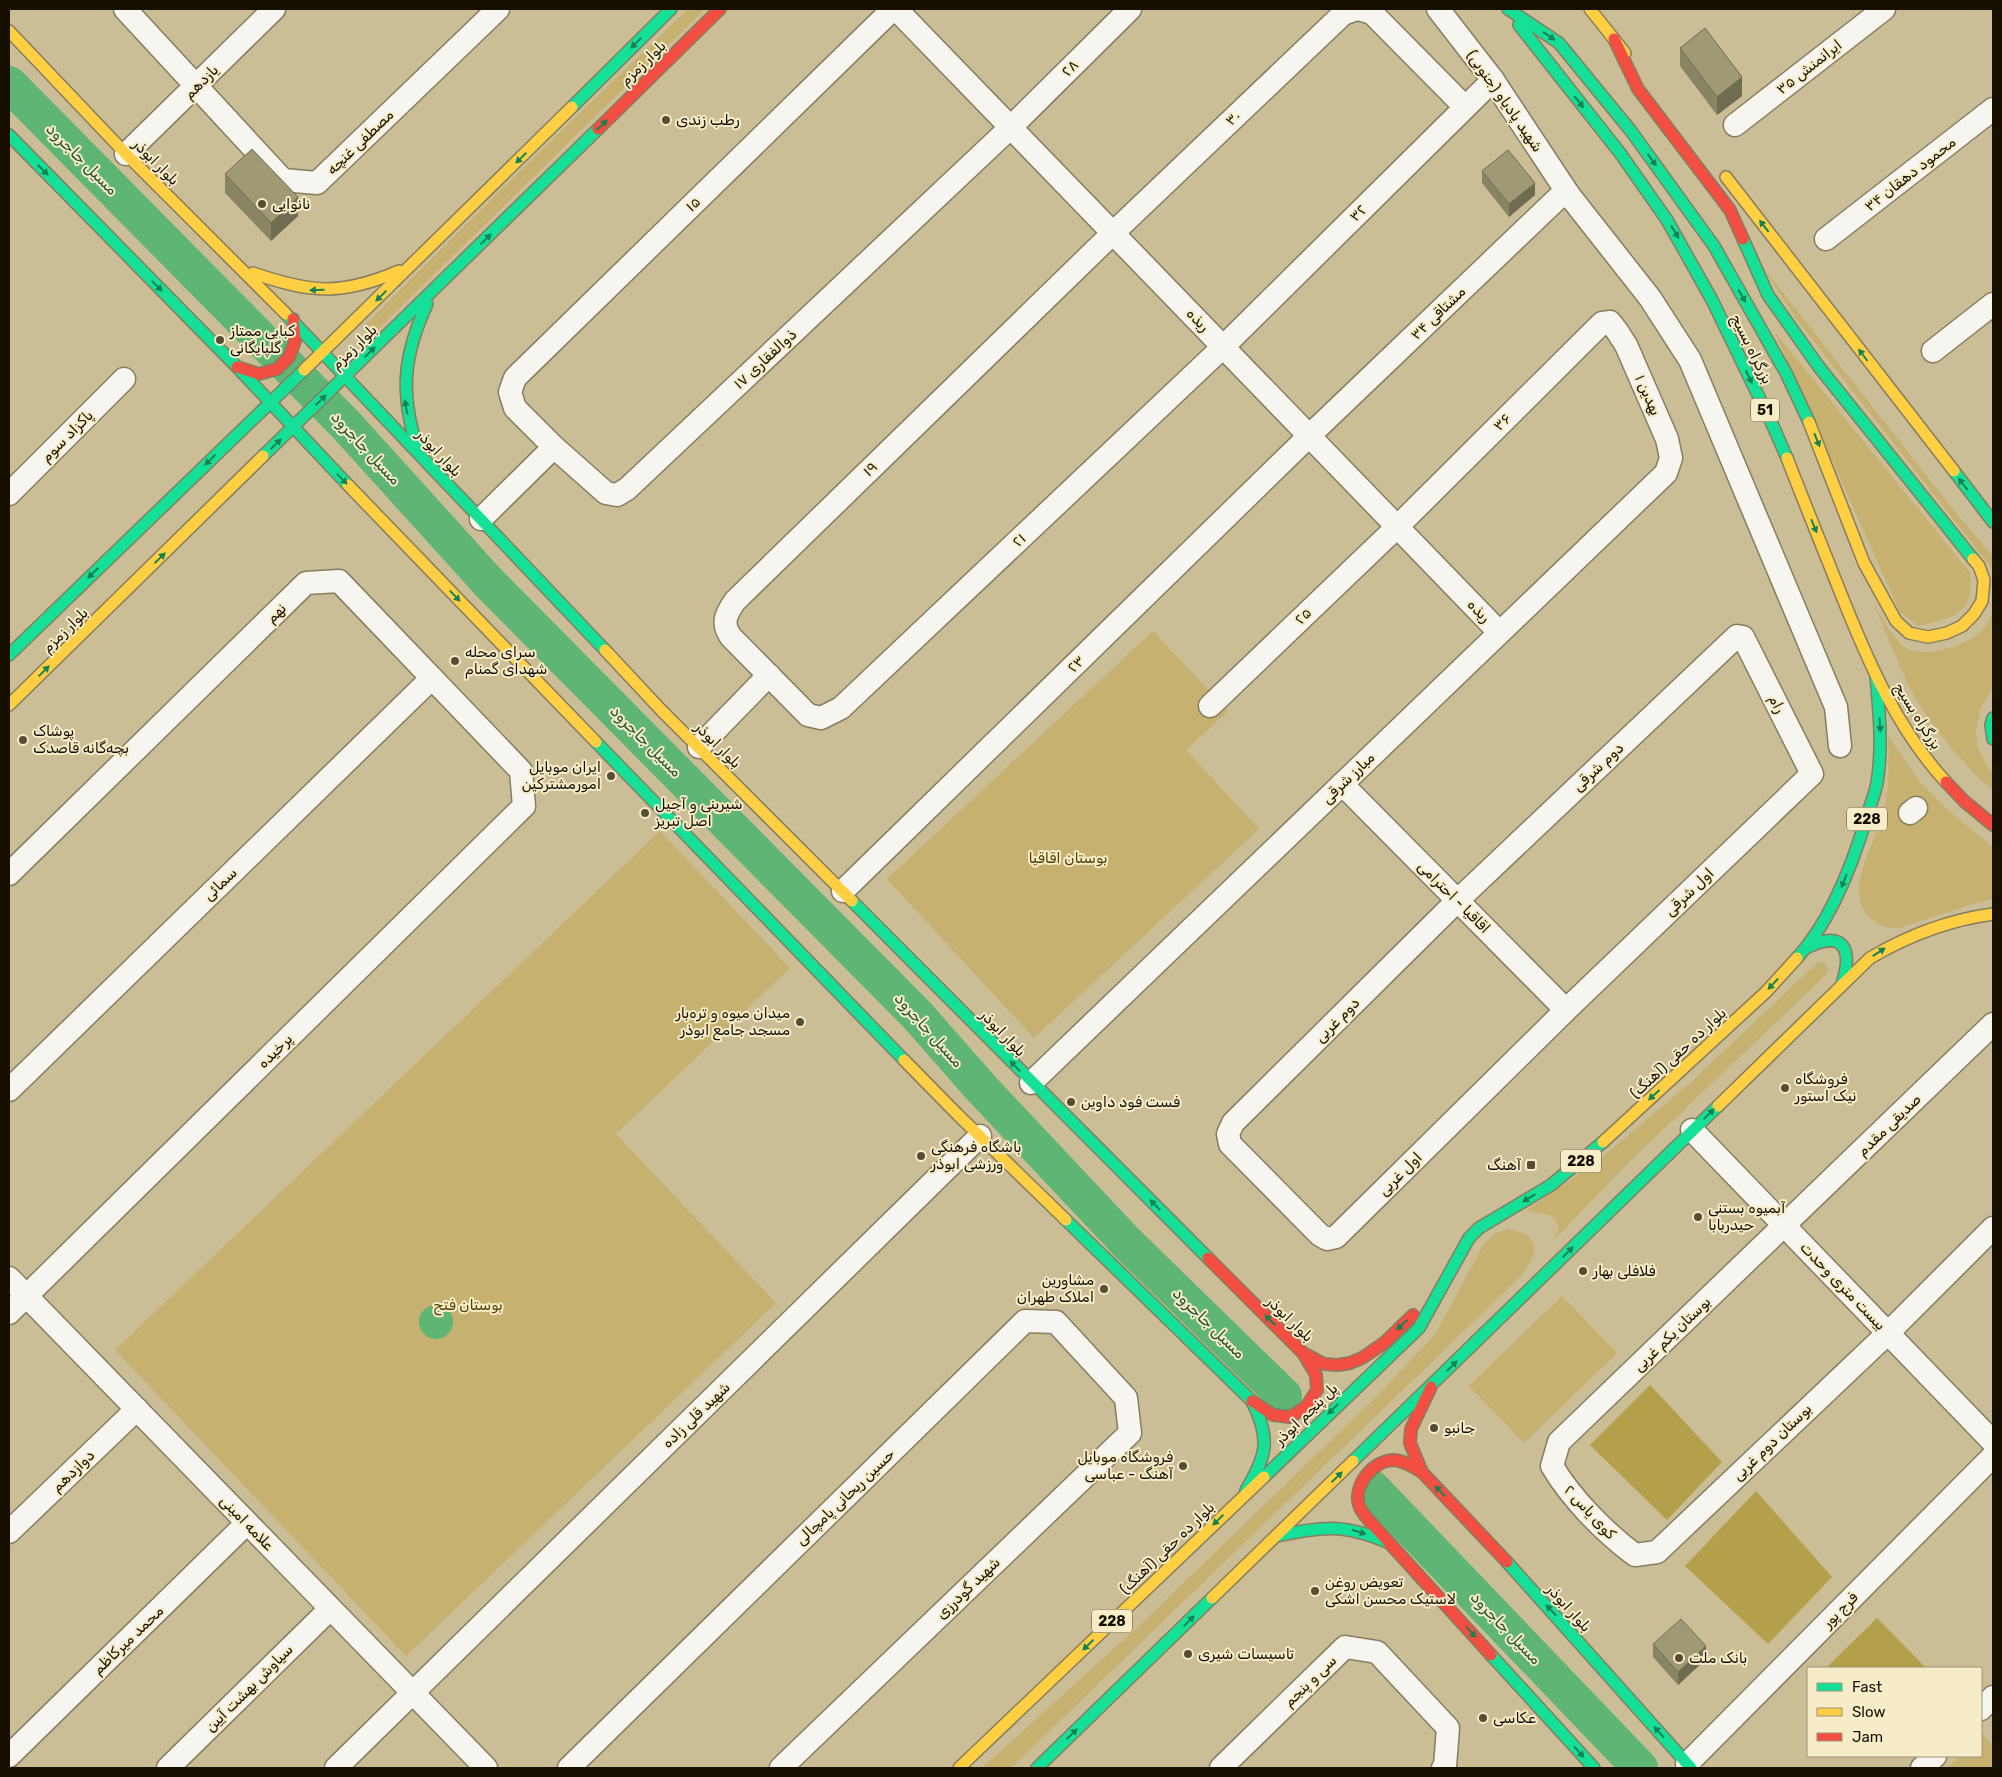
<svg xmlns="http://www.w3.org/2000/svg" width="2002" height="1777" font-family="Rubik,Vazirmatn,sans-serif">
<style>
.green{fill:#c6b170}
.forest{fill:#b49f4a}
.water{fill:#5eb574}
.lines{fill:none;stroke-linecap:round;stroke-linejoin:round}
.river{stroke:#5eb574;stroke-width:36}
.street-casing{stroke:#867d60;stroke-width:25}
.fast-casing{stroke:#867d60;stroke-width:14}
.slow-casing{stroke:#867d60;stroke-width:14}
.jam-casing{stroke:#867d60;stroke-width:14}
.street{stroke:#f7f5ef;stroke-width:22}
.fast{stroke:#16e098;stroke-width:11}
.slow{stroke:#ffcf43;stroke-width:11}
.jam{stroke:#f24e42;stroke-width:11}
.wall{fill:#898464}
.shaded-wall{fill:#6f6c51}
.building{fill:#9f9a74;stroke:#6f6c51}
.oneway{fill:#168254}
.poi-dot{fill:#564d34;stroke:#f7ecc8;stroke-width:2}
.labels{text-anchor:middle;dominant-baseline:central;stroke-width:4;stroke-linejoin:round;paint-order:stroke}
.shield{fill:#f7ecc8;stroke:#5a523c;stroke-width:1}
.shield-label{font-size:14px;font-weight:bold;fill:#171000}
.street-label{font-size:15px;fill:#171000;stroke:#f7ecc8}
.poi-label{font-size:15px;fill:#171000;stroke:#f7ecc8;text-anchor:start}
.park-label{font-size:15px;fill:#4e3f02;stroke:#f7ecc8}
.water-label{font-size:16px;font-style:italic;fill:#235334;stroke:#f7ecc8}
</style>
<rect width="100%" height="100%" fill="#cbbe96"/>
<g class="green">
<polygon points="688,9 705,9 372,335 363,327 517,174"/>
<polygon points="1762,266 1955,512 1993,556 1993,570 1797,320"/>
<path d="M1774 331 1971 574C1970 580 1971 588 1970 594 1965 618 1938 621 1918 626L1900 612Z"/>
<path d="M1874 605C1883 618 1891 636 1903 646 1921 660 1964 647 1979 633 1985 628 1991 618 1993 611V688L1981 707 1976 731 1978 748 1985 762 1993 773V791C1962 763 1931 727 1911 690 1897 663 1887 633 1874 605Z"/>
<polygon points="1153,631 1228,711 1186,750 1259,829 1034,1038 887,879"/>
<path d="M1888 736 1920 782 1949 811 1993 847V899L1972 904 1899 928C1887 928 1878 926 1869 917 1843 889 1876 842 1884 812 1890 787 1888 762 1888 736Z"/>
<polygon points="660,831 790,968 616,1134 776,1303 406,1656 115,1350"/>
<polygon points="1818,962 1826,964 1828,970 1826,975 1631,1160 1554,1240 1559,1226 1552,1216 1527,1210 1598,1161 1690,1083"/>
<path d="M1507 1229C1543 1234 1538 1255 1520 1277L1011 1768H982L1140 1625 1379 1394 1436 1333 1484 1244 1496 1233Z"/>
<polygon points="1562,1296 1617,1353 1524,1443 1469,1386"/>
<polygon points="1982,1734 1993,1745 1993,1768 1947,1768 1960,1756 1981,1756"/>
</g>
<g class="forest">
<polygon points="1650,1385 1722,1462 1667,1520 1590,1445"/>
<polygon points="1756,1491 1832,1577 1768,1644 1685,1566"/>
<polygon points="1877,1618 1926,1668 1826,1668"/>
</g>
<circle class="water" cx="436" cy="1322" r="17"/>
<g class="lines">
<g class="river">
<polyline points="9,84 346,425 489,583 917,1015 983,1090 1127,1243 1284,1396"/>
<polyline points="1372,1488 1640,1768"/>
</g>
<defs>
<g id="street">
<polyline points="125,9 283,180 317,183 498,9"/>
<polyline points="893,9 515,378 510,392 515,408 554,447 606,493 617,495 627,489 1011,127 1130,9"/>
<polyline points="896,9 1499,632"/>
<path d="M1357 9 1343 14 1113 233 735 601C726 614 721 623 731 637L808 715 821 718 841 708 1223 347 1493 80"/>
<polyline points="1358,9 1372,13 1465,107"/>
<polyline points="1438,9 1493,80 1569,195 1650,298 1690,360 1836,707 1840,746"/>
<polyline points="1735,125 1884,9"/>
<polyline points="126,154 274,9"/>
<polyline points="1826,239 1993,109"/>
<polyline points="1933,351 1993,304"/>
<polyline points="9,494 124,379"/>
<polyline points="481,519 554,447"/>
<polygon points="1737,636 1743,637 1812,774 1566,1010 1336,1237 1327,1239 1320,1235 1230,1144 1228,1134 1233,1123 1457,901"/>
<polyline points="699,747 769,675"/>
<polyline points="1342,784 1566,1010"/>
<polyline points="1910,813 1916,808"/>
<polyline points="9,874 306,583 339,581 521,771 524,806 9,1313"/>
<polyline points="843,891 1309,436 1558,198 1569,195"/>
<path d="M1993 1024 1559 1442 1552 1466C1571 1498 1604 1532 1635 1555L1657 1552 1888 1333 1993 1228"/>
<polyline points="1031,1083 1666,473 1671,458 1667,439 1626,345 1617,331 1610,322 1602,323 1397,527 1210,706"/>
<polyline points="9,1090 432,678"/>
<polyline points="1692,1130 1993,1442"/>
<polyline points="9,1278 486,1768"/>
<polyline points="9,1532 137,1409"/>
<polyline points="1981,1709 1993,1697"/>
<polyline points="9,1756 247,1523"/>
<polyline points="1687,1764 1993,1456"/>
<polyline points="168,1768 330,1609"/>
<polyline points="336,1768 980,1136"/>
<polyline points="569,1768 1025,1321 1056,1322 1126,1398 1130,1433 781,1768"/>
<polyline points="1221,1768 1345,1647 1377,1652 1448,1728 1445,1766 1443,1768"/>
<polyline points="1922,1768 1935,1756"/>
</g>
<g id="fast">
<polyline points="1508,9 1559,43 1631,131 1714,246 1786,373 1809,422"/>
<polyline points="1519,25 1620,153 1667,220 1712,300 1773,426 1787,458"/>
<polyline points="572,107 671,9"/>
<polyline points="9,135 237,367 348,485"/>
<polyline points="1743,239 1768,295 1819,367 1973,559"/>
<polyline points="286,314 605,650"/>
<path d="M417 447C400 393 403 356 427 304"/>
<polyline points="263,456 598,129"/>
<polyline points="1954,471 1993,522"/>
<polyline points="9,655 304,370"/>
<polyline points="1993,718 1991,725 1993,739"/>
<polyline points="596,742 904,1060"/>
<polyline points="852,901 1208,1258"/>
<path d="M1806 948C1844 929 1853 949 1842 984"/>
<path d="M1797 958C1831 921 1853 863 1867 816 1870 805 1875 794 1877 783 1883 747 1879 711 1876 676"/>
<path d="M1066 1220 1252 1401C1271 1439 1267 1455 1246 1490"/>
<polyline points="1353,1461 1718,1106"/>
<polyline points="1264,1477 1419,1328 1469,1238 1479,1228 1551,1185 1603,1142"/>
<path d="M1276 1536C1323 1527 1342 1523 1387 1542"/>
<polyline points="1507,1562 1691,1768"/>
<polyline points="1491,1655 1594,1768"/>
<polyline points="1037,1768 1212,1598"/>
</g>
<g id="slow">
<polyline points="1590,9 1625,53"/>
<polyline points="9,31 126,154 286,314"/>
<polyline points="1726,177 1954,471"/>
<path d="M253 273C311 293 341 296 399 271"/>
<polyline points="304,370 572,107"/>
<polyline points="1809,422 1864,563 1896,621 1909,633 1928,637 1947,633 1962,626 1974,614 1982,601 1984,580 1979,566 1973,559"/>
<path d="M1787 458C1804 502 1822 546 1839 589 1866 657 1896 728 1946 782"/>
<polyline points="348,485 596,742"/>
<polyline points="605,650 661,710 852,901"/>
<polyline points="9,705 263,456"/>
<polyline points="904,1060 958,1115 1066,1220"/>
<path d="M1718 1106 1870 958C1909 935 1948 920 1993 914"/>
<polyline points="1603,1142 1766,992 1797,958"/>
<polyline points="1212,1598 1353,1461"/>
<polyline points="959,1768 1264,1477"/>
</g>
<g id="jam">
<polyline points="1614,39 1638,89 1730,210 1743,239"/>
<polyline points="598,129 720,9"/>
<polyline points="237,367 259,374 277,369 289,357 295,341 293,319"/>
<polyline points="1946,782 1964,801 1993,825"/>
<polyline points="1208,1258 1303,1353 1324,1364 1338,1365 1350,1363 1362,1358 1384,1343 1413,1315"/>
<polyline points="1431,1387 1411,1429 1410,1443 1422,1472 1507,1562"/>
<polyline points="1252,1401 1273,1415 1290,1417 1306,1407 1317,1390 1316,1375 1303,1353"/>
<path d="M1422 1472C1414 1467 1403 1460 1393 1460 1373 1461 1353 1485 1359 1505 1361 1513 1369 1520 1375 1527L1491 1655"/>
</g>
</defs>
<use href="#street" class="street-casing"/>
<use href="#fast" class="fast-casing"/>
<use href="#slow" class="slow-casing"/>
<use href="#jam" class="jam-casing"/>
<use href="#street" class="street"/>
<use href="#fast" class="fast"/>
<use href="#slow" class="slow"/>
<use href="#jam" class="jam"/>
</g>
<g class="wall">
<polygon points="1680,48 1742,96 1717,115 1680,66"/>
<polygon points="1482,171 1535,195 1509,217 1482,183"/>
<polygon points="225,174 298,216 271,241 225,193"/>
<polygon points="1653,1644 1706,1659 1678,1685 1653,1657"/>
</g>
<g class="shaded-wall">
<polygon points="1742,77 1742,96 1717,115 1717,97"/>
<polygon points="1535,183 1535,195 1509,217 1509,204"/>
<polygon points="298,197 298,216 271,241 271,223"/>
<polygon points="1706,1646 1706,1659 1678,1685 1678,1672"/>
</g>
<g class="building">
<polygon points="1705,28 1742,77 1717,97 1680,48"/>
<polygon points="252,149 298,197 271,223 225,174"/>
<polygon points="1508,150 1535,183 1509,204 1482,171"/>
<polygon points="1681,1619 1706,1646 1678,1672 1653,1644"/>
</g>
<defs><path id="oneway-solid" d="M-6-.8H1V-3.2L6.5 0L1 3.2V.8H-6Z" transform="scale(1.25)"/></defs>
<g class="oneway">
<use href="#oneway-solid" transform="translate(1549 36) rotate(34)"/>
<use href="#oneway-solid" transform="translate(636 43) rotate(135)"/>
<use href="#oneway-solid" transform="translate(1579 102) rotate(52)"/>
<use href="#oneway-solid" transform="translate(602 125) rotate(-44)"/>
<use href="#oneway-solid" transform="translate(521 158) rotate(135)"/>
<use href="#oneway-solid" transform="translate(1652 160) rotate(54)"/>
<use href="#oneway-solid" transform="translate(43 170) rotate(45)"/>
<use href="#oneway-solid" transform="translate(1764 226) rotate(-128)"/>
<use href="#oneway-solid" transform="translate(1675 232) rotate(58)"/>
<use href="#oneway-solid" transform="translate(486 239) rotate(-44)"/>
<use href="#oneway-solid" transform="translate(157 286) rotate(45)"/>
<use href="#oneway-solid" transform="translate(317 290) rotate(179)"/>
<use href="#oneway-solid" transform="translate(381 296) rotate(136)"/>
<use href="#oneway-solid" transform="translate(1742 296) rotate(60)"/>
<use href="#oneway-solid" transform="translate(370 352) rotate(-45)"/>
<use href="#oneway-solid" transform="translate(1863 355) rotate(-127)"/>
<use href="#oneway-solid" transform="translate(1749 377) rotate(64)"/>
<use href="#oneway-solid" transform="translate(321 400) rotate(-45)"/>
<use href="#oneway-solid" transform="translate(406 407) rotate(-100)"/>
<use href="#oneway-solid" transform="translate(1817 440) rotate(68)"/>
<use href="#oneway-solid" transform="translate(276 444) rotate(-44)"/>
<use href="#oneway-solid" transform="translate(210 460) rotate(136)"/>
<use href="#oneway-solid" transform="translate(342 479) rotate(46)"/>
<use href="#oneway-solid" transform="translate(1963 484) rotate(-128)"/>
<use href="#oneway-solid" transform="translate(1814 526) rotate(68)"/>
<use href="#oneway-solid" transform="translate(160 558) rotate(-44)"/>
<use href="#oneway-solid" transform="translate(93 573) rotate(136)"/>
<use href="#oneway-solid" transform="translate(455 596) rotate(46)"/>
<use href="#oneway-solid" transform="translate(44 671) rotate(-44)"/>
<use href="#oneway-solid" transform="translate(1880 725) rotate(86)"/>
<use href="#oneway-solid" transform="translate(1844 881) rotate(112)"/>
<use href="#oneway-solid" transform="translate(1879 952) rotate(-33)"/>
<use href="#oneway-solid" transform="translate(1773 984) rotate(133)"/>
<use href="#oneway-solid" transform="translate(1015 1066) rotate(-134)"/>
<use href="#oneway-solid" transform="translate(1654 1095) rotate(138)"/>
<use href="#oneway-solid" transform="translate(1709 1114) rotate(-44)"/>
<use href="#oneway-solid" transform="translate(1529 1198) rotate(149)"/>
<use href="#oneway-solid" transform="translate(1155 1205) rotate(-135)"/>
<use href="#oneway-solid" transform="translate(1568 1252) rotate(-45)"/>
<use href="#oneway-solid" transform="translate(1270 1320) rotate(-135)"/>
<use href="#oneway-solid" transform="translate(1402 1325) rotate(137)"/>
<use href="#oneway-solid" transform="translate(1452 1366) rotate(-45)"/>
<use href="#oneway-solid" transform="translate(1333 1409) rotate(136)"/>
<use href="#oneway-solid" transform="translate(1337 1477) rotate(-44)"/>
<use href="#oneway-solid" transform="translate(1440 1491) rotate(-134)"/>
<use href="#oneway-solid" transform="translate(1218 1520) rotate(136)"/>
<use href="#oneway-solid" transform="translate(1359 1532) rotate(18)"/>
<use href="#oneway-solid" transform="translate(1551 1610) rotate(-132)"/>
<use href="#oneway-solid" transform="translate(1189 1621) rotate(-44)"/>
<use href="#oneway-solid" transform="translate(1471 1632) rotate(48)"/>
<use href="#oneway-solid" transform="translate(1088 1645) rotate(136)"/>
<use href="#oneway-solid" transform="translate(1659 1732) rotate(-132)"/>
<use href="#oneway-solid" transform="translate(1072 1734) rotate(-44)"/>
<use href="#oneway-solid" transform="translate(1579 1752) rotate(48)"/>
</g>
<g class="poi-dot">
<circle cx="666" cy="120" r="5"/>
<circle cx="262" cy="204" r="5"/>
<circle cx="220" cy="340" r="5"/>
<circle cx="455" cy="661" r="5"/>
<circle cx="23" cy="740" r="5"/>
<circle cx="611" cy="776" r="5"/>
<circle cx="645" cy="813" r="5"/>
<circle cx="800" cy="1022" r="5"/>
<circle cx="1785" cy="1088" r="5"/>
<circle cx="1071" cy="1102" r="5"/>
<circle cx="921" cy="1156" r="5"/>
<rect x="1526" y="1160" width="10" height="10" rx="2.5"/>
<circle cx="1698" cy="1217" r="5"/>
<circle cx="1583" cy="1271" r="5"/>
<circle cx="1104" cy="1289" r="5"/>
<circle cx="1434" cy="1428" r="5"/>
<circle cx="1183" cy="1466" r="5"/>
<circle cx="1315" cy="1591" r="5"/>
<circle cx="1188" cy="1654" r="5"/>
<circle cx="1679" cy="1658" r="5"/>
<circle cx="1483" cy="1718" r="5"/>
</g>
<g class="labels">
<g class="shield">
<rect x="1751" y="398.5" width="28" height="23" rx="4"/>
<rect x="1847" y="807.5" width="40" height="23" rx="4"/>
<rect x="1561" y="1149.5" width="40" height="23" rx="4"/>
<rect x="1092" y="1609.5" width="40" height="23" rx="4"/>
</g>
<g class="shield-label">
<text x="1765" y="410">51</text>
<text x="1867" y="819">228</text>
<text x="1581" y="1161">228</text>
<text x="1112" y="1621">228</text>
</g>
<g class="street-label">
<text transform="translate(643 63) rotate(-44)">بلوار زمزم</text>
<text transform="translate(1809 67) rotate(-38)">ایرانمنش ۳۵</text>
<text transform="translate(1070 68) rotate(-45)">۲۸</text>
<text transform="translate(201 82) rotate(-45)">یازدهم</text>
<text transform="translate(1505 101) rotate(55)">شهید پادیاو (جنوبی)</text>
<text transform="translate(1233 118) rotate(-43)">۳۰</text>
<text transform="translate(360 142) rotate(-44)">مصطفی غنچه</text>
<text transform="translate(156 162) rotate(45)">بلوار ابوذر</text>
<text transform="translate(1910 174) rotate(-38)">محمود دهقان ۳۴</text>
<text transform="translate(693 204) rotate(-44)">۱۵</text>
<text transform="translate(1358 213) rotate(-45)">۳۲</text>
<text transform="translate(1438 313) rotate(-44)">۳۴ مشتاقی</text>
<text transform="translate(1198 320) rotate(46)">ربذه</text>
<text transform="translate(354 347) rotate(-44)">بلوار زمزم</text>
<text transform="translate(1752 349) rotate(64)">بزرگراه بسیج</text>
<text transform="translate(765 359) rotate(-43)">ذوالفقاری ۱۷</text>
<text transform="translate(1648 395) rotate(66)">بهدین ۱</text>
<text transform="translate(1502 422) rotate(-45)">۳۶</text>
<text transform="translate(67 436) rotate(-45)">پاکزاد سوم</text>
<text transform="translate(439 453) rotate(47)">بلوار ابوذر</text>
<text transform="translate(870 469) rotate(-44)">۱۹</text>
<text transform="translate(1019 540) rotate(-43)">۲۱</text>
<text transform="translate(1479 611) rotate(46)">ربذه</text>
<text transform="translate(276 613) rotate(-44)">نهم</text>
<text transform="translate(1303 616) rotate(-44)">۲۵</text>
<text transform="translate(65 630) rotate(-44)">بلوار زمزم</text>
<text transform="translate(1076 664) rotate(-44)">۲۳</text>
<text transform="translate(1777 704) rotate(63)">رام</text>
<text transform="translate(1918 716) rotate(58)">بزرگراه بسیج</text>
<text transform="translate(718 745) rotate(45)">بلوار ابوذر</text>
<text transform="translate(1598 767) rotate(-43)">دوم شرقی</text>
<text transform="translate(1348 778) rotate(-44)">مبارز شرقی</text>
<text transform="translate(220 884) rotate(-44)">سمائی</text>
<text transform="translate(1689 892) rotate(-44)">اول شرقی</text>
<text transform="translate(1454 897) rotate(45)">اقاقیا - احترامی</text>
<text transform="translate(1337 1020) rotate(-45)">دوم غربی</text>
<text transform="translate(1003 1033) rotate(46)">بلوار ابوذر</text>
<text transform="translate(275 1051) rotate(-45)">پرخیده</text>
<text transform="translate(1678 1053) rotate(-43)">بلوار ده حقی (آهنگ)</text>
<text transform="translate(1889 1125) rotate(-44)">صدیقی مقدم</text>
<text transform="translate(1400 1174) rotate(-45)">اول غربی</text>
<text transform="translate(1843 1286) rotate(46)">بیست متری وحدت</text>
<text transform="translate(1290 1319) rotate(44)">بلوار ابوذر</text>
<text transform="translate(1672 1334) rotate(-44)">بوستان یکم غربی</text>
<text transform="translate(1306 1414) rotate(-44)">پل پنجم ابوذر</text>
<text transform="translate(696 1415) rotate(-44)">شهید قلی زاده</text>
<text transform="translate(1772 1442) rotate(-44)">بوستان دوم غربی</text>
<text transform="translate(73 1471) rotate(-44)">دوازدهم</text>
<text transform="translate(845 1497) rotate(-44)">حسین ریحانی پامچالی</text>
<text transform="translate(1590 1512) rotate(47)">کوی یاس ۲</text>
<text transform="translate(247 1523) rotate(46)">علامه امینی</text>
<text transform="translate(1167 1548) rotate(-44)">بلوار ده حقی (آهنگ)</text>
<text transform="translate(968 1588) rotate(-44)">شهید گودرزی</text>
<text transform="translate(1569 1608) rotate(48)">بلوار ابوذر</text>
<text transform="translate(1840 1610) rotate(-45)">فرج پور</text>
<text transform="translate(128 1640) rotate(-44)">محمد میرکاظم</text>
<text transform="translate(1310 1681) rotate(-44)">سی و پنجم</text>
<text transform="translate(249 1688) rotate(-45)">سیاوش بهشت آیین</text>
</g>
<g class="poi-label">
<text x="676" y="120">رطب زندی</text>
<text x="272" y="204">نانوایی</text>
<text x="230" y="331">کبابی ممتاز<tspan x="230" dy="17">گلپایگانی</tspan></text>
<text x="465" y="652">سرای محله<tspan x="465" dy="17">شهدای گمنام</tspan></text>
<text x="33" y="731">پوشاک<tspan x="33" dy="17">بچه‌گانه قاصدک</tspan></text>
<text x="601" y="767" text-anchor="end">ایران موبایل<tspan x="601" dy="17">امورمشترکین</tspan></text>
<text x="655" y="804">شیرینی و آجیل<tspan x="655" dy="17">اصل تبریز</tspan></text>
<text x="790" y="1013" text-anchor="end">میدان میوه و تره‌بار<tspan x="790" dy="17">مسجد جامع ابوذر</tspan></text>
<text x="1795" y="1079">فروشگاه<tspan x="1795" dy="17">نیک استور</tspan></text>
<text x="1081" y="1102">فست فود داوین</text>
<text x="931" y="1147">باشگاه فرهنگی<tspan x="931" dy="17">ورزشی ابوذر</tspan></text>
<text x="1521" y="1165" text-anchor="end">آهنگ</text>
<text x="1708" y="1208">آبمیوه بستنی<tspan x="1708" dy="17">حیدربابا</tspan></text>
<text x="1593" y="1271">فلافلی بهار</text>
<text x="1094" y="1280" text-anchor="end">مشاورین<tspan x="1094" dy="17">املاک طهران</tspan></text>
<text x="1444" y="1428">جانبو</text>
<text x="1173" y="1457" text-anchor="end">فروشگاه موبایل<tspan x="1173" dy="17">آهنگ - عباسی</tspan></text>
<text x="1325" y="1582">تعویض روغن<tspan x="1325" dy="17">لاستیک محسن اشکی</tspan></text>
<text x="1198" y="1654">تاسیسات شیری</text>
<text x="1689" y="1658">بانک ملت</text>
<text x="1493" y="1718">عکاسى</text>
</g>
<g class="park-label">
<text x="1068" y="858">بوستان اقاقیا</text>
<text x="468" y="1305">بوستان فتح</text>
</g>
<g class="water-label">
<text transform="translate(82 159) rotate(45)">مسیل جاجرود</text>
<text transform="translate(366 448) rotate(47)">مسیل جاجرود</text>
<text transform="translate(646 741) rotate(45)">مسیل جاجرود</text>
<text transform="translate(929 1030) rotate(48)">مسیل جاجرود</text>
<text transform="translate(1209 1323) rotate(44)">مسیل جاجرود</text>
<text transform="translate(1506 1628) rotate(46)">مسیل جاجرود</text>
</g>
</g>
<rect width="2002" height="1777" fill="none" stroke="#171000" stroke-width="20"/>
<rect x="1807" y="1667" width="175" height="90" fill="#f7ecc8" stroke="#9d9478"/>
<rect x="1817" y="1683" width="25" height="8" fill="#16e098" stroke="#9d9478"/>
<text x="1852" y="1692" font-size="15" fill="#171000">Fast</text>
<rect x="1817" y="1708" width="25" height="8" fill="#ffcf43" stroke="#9d9478"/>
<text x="1852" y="1717" font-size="15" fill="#171000">Slow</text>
<rect x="1817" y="1733" width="25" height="8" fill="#f24e42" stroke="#9d9478"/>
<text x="1852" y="1742" font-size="15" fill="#171000">Jam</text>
</svg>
